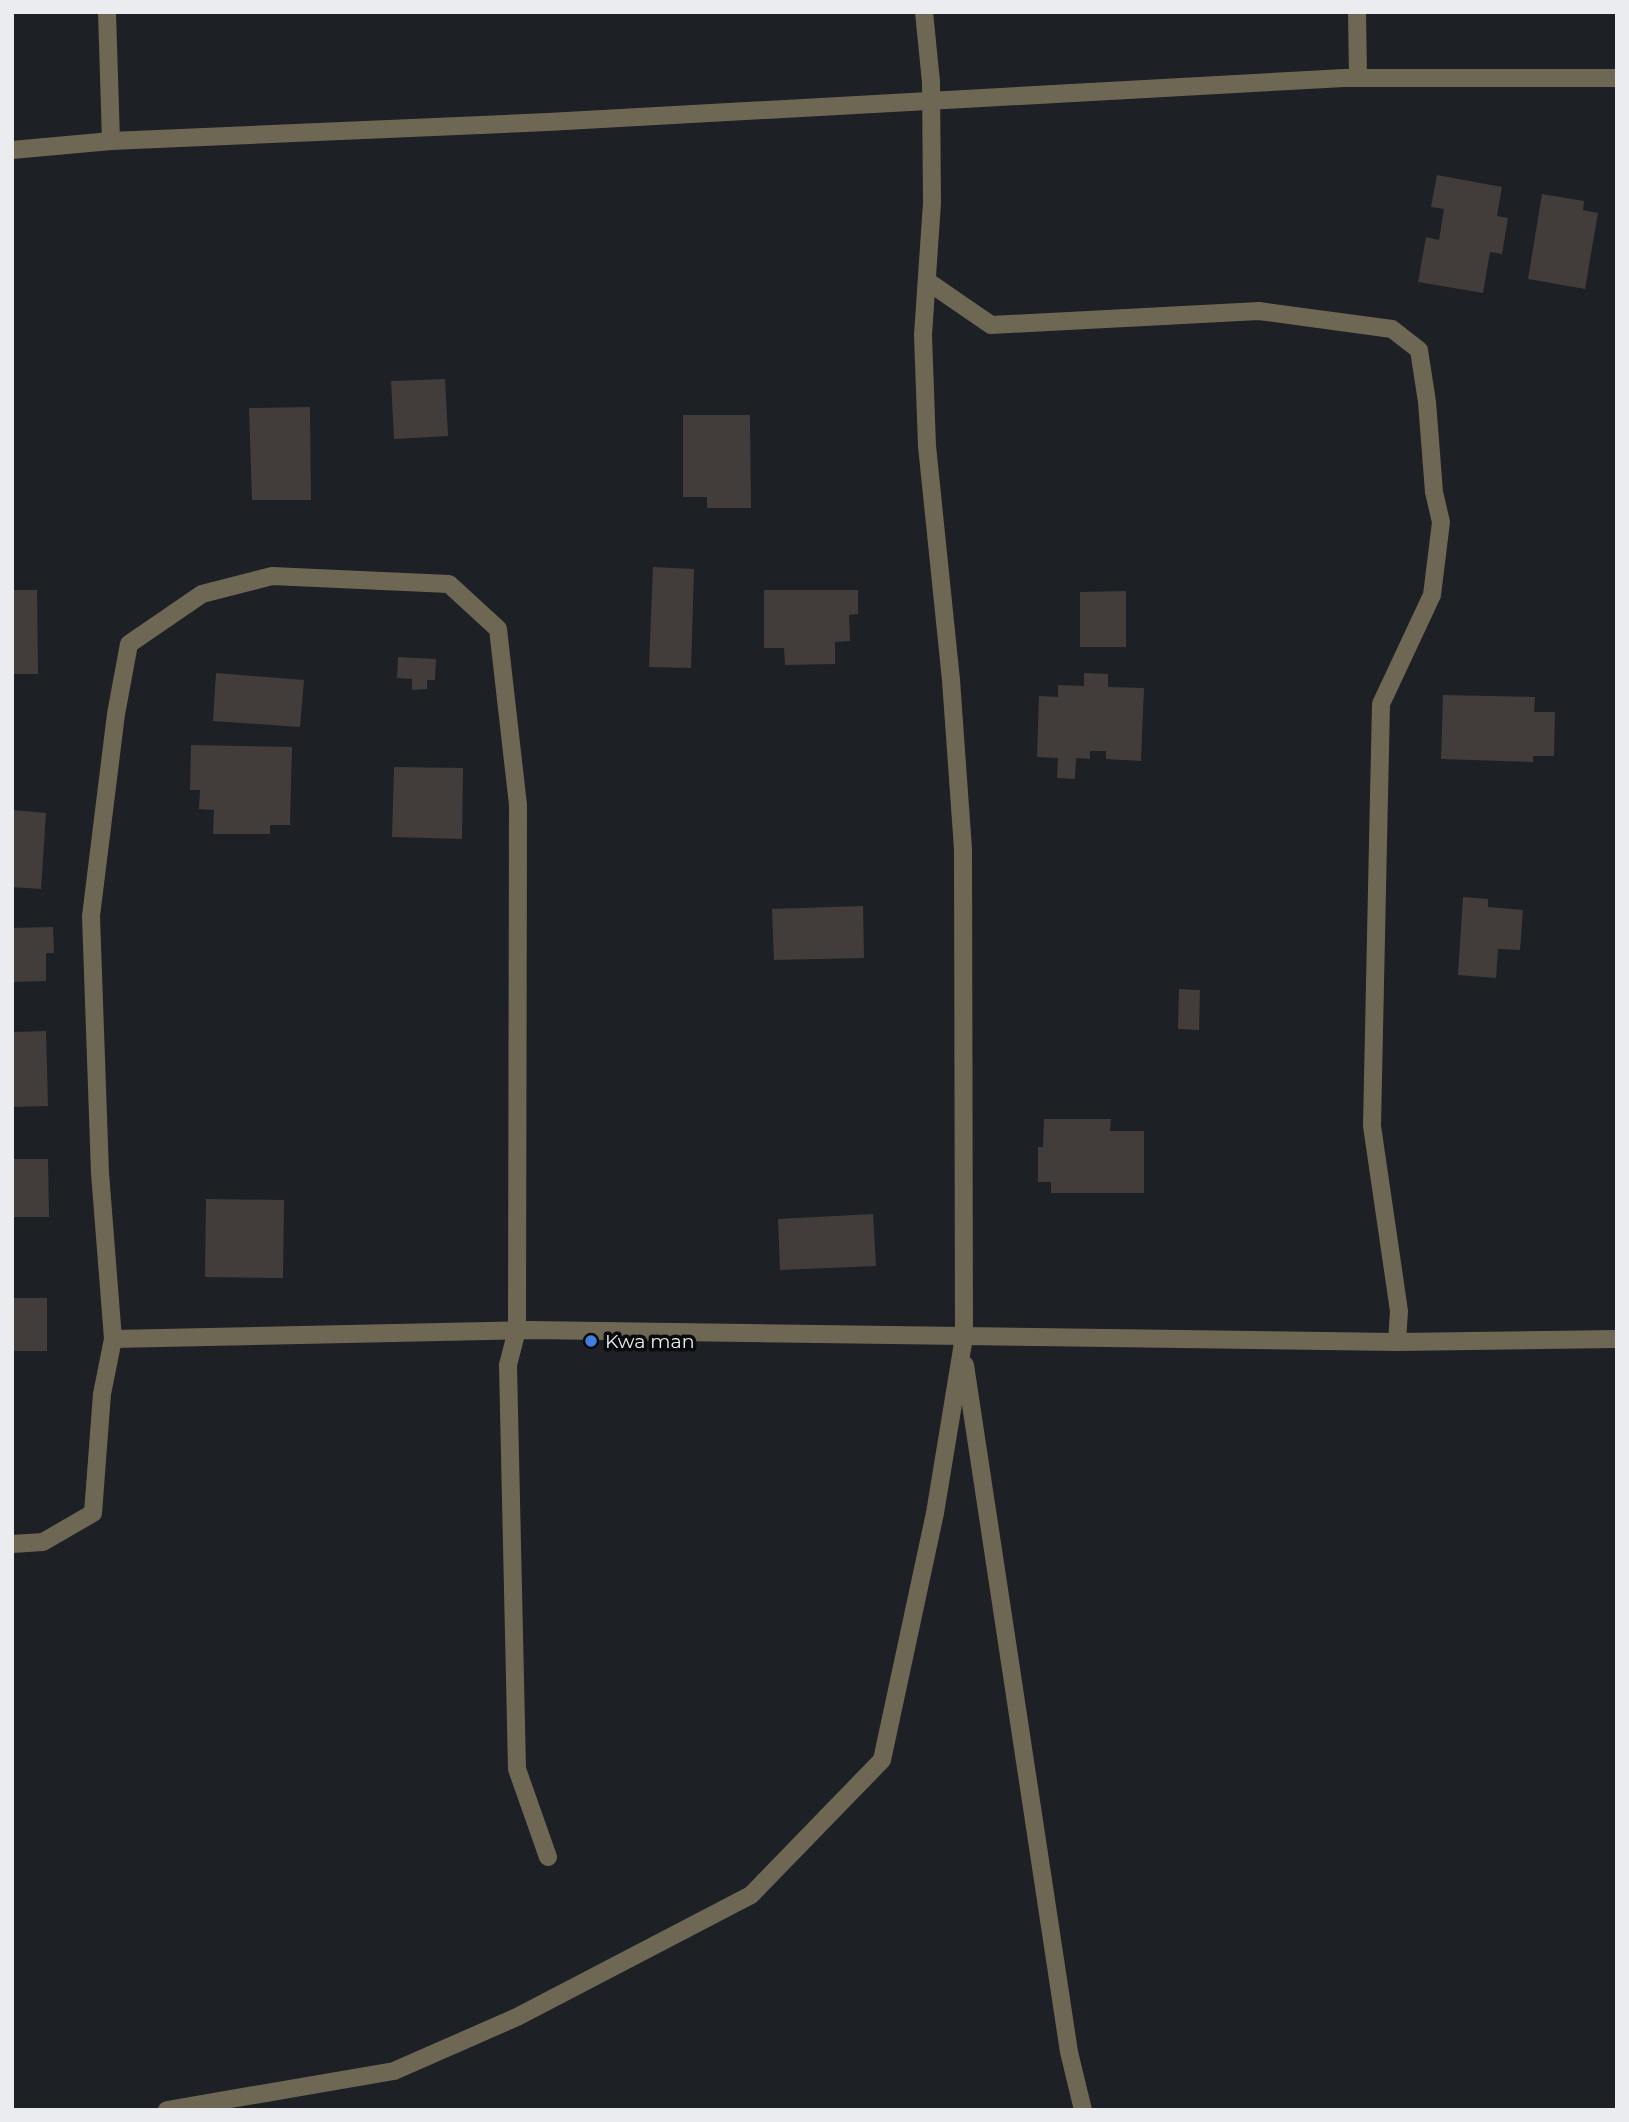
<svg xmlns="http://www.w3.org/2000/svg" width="1629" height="2122" font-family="Montserrat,sans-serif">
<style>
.building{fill:#423d3a}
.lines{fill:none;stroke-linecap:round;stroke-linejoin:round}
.minor{stroke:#6d6754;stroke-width:18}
.shop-dot{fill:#3f7fe0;stroke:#080a0b;stroke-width:2.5}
.labels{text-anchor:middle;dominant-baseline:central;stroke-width:7;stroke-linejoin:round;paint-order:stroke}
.poi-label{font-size:19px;fill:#eaecef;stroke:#080a0b;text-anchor:start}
</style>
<rect width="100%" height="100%" fill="#1d2024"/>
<g class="building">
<polygon points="1437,175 1502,187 1497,216 1508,218 1502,254 1490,252 1483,293 1418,282 1426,237 1439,240 1444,209 1431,207"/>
<polygon points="1542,194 1584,201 1583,210 1598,213 1585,289 1528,279"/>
<polygon points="445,379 448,436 394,439 391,381"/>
<polygon points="310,407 311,500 252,500 249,408"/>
<polygon points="683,415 750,415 751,508 707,508 707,497 683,497"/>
<polygon points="653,567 694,569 691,668 649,667"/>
<polygon points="12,590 37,590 38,674 12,674"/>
<polygon points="764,590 858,590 858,614 849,615 850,641 835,642 835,664 785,665 784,648 764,648"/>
<polygon points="1126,591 1126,647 1080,647 1080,592"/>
<polygon points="398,657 436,659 435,680 427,680 427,689 412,690 412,679 397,678"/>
<polygon points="216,673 304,680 300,727 213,721"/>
<polygon points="1084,673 1108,674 1108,687 1144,688 1141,761 1106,759 1106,751 1090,751 1090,759 1076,758 1075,779 1057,778 1058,758 1037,757 1039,696 1058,697 1058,685 1084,686"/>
<polygon points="1443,695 1535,697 1534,712 1555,712 1554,756 1533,756 1533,762 1441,759"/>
<polygon points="191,745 292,747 290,825 270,825 270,834 213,834 214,810 199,809 200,790 190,790"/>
<polygon points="394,767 463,768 462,839 392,837"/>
<polygon points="12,810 46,813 41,889 12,887"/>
<polygon points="1463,897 1488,899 1488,907 1523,910 1520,950 1498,949 1496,978 1458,975"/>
<polygon points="863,906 864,958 774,960 772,909"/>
<polygon points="53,927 54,953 46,953 46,981 12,982 12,928"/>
<polygon points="1179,989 1200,990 1199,1030 1178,1029"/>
<polygon points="46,1031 48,1106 12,1107 12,1032"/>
<polygon points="1044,1119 1111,1119 1110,1131 1144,1131 1144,1193 1051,1193 1051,1182 1038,1182 1038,1147 1043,1147"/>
<polygon points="12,1159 48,1159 49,1217 12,1217"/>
<polygon points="206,1199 284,1200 283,1278 205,1277"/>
<polygon points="873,1214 876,1266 780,1270 778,1219"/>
<rect x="12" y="1298" width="35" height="53"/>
</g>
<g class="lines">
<g class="minor">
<polyline points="107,12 111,141"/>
<polyline points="1357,12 1358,78"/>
<polyline points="12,150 111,141 548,122 1344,78 1617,78"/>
<polyline points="927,281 991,325 1259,311 1392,329 1419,350 1427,402 1434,492 1441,522 1432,595 1381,704 1378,842 1372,1126 1399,1311 1397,1342"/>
<polyline points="113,1339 530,1330 1397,1342 1617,1339"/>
<polyline points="965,1365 1069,2052 1083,2110"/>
<polyline points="12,1544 43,1542 93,1513 102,1394 113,1339 100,1173 91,916 116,714 129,644 202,594 272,576 449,584 498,629 518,805 517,1330 508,1365 517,1769 548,1857"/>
<polyline points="167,2110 394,2071 517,2017 751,1895 882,1760 935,1513 964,1337 963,849 951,680 927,446 923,335 932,203 931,82 924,12"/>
</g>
</g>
<circle class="shop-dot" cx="591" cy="1341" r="7"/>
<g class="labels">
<g class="poi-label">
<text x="605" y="1341">Kwa man</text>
</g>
</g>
<rect width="1629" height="2122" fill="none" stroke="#eaecef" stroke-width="28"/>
</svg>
